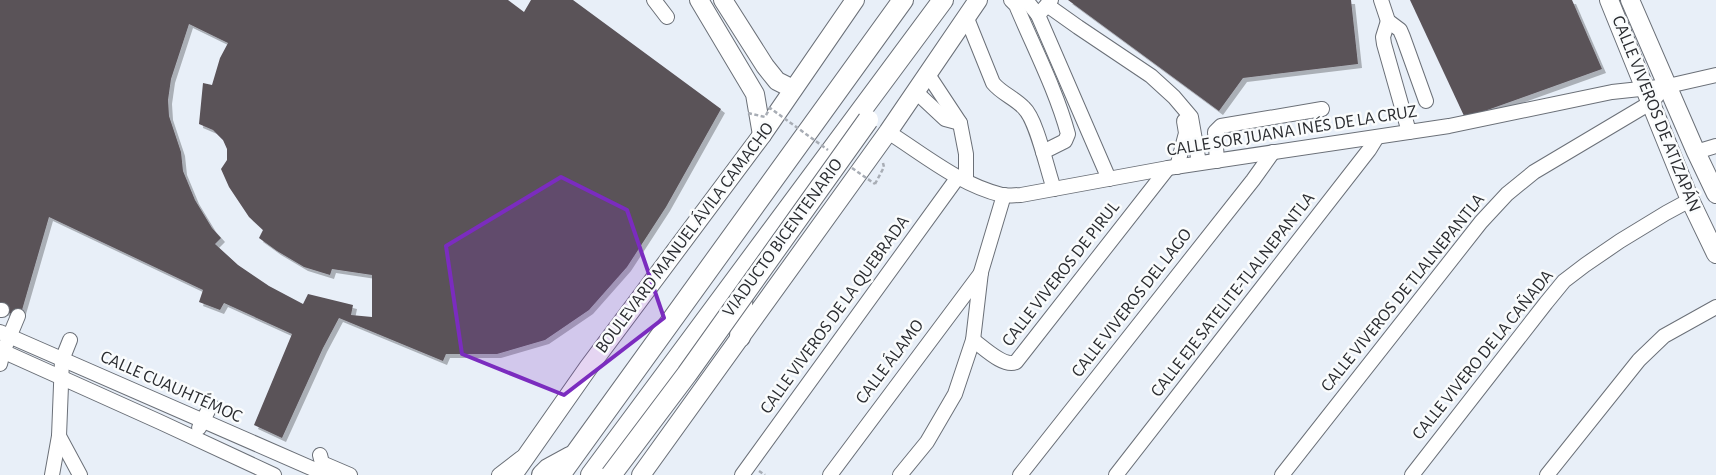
<svg xmlns="http://www.w3.org/2000/svg" width="1716" height="475" font-family="'Alegreya Sans',sans-serif">
<style>
.building{fill:#5a5258;fill-rule:evenodd;filter:url(#shadow)}
.lines{fill:none;stroke-linecap:round;stroke-linejoin:round}
.minor-casing{stroke:#6b7078;stroke-width:16}
.major-casing{stroke:#6b7078;stroke-width:20}
.highway-casing{stroke:#6b7078;stroke-width:22}
.path{stroke:#a8adb5;stroke-width:2.5;stroke-dasharray:4 2.5;stroke-linecap:butt}
.minor{stroke:#fff;stroke-width:14}
.major{stroke:#fff;stroke-width:18}
.highway{stroke:#fff;stroke-width:20}
.highway-bridge-casing{stroke:#6b7078;stroke-width:22;stroke-linecap:butt}
.path-bridge{stroke:#a8adb5;stroke-width:2.5;stroke-dasharray:4 2.5;stroke-linecap:butt}
.highway-bridge{stroke:#fff;stroke-width:20}
.marked{fill:#7b2cbf;fill-opacity:0.2;stroke:#7b2cbf;stroke-width:4;stroke-linejoin:round}
.labels{text-anchor:middle;dominant-baseline:central;stroke-width:5;stroke-linejoin:round;paint-order:stroke}
.street-label{font-size:18px;fill:#2b2d31;stroke:#fafcfd}
</style>
<defs>
<filter id="shadow"><feDropShadow dx="4" dy="4" stdDeviation="0" flood-color="#0004"/></filter>
</defs>
<rect width="100%" height="100%" fill="#e8eff8"/>
<g class="building">
<path d="M0 0H508L524 12 531 0H573L721 109 666 207 627 267 589 310 545 340 497 354H446L443 361 339 318 323 348 282 438 254 425 292 334 224 303 220 310 199 302 203 290 49 217 20 317 0 310ZM189 24 228 43 220 58 212 85 203 83 199 124 213 130 223 140 227 149V160L221 169 229 187 249 217 263 230 259 238 277 251 304 267 330 275 332 269 372 275V317L351 315 353 305 308 294 303 304 269 286 238 265 215 244 221 238 212 228 195 200 183 171 181 152 169 116 168 100 171 79Z"/>
<polygon points="1068,0 1351,0 1358,64 1243,78 1219,111"/>
<polygon points="1410,0 1572,0 1602,69 1465,118"/>
</g>
<g class="lines">
<defs>
<g id="minor">
<polyline points="654,0 667,17"/>
<path d="M1011 0 1016 5C1034 48 1056 90 1068 134L1065 141 1043 152"/>
<polyline points="1026,0 1038,15"/>
<polyline points="1051,0 1047,5 1078,27 1151,76 1174,97 1191,117 1199,163"/>
<polyline points="1381,0 1388,21 1400,30 1403,37 1426,101"/>
<polyline points="1047,5 1038,15 1109,179"/>
<path d="M966 16 993 83C1002 94 1015 98 1024 108 1037 120 1047 170 1054 189"/>
<polyline points="1388,21 1383,37 1384,44 1409,132"/>
<polyline points="927,73 960,123 966,154 966,180"/>
<polyline points="915,91 945,119 960,123"/>
<path d="M888 132C923 154 960 185 1002 195 1008 196 1015 195 1021 195L1168 168 1449 126 1612 92 1668 86 1716 75"/>
<polyline points="1696,152 1716,146"/>
<polyline points="1217,161 1215,132 1221,126 1322,109"/>
<polyline points="1177,167 1186,133 1184,121"/>
<polyline points="0,310 2,310"/>
<polyline points="0,332 327,475"/>
<path d="M973 340C983 347 1004 368 1016 362L1168 168"/>
<polyline points="0,350 160,422 274,475"/>
<polyline points="0,364 3,352 18,316"/>
<polyline points="199,428 211,405"/>
<polyline points="59,436 80,475"/>
<polyline points="320,455 322,463 350,475"/>
<polyline points="52,475 59,436 62,360 70,340"/>
<polyline points="499,475 521,458"/>
<polyline points="742,475 958,177"/>
<polyline points="830,475 981,273"/>
<polyline points="900,475 927,442 955,394 973,340 981,272 1004,195"/>
<polyline points="1020,475 1253,180 1273,152"/>
<polyline points="1116,475 1369,150 1377,137"/>
<polyline points="1282,475 1481,222 1507,194 1534,172 1650,103 1657,96"/>
<polyline points="1412,475 1546,303 1564,281 1585,265 1620,241 1666,213 1690,200"/>
<polyline points="1547,475 1639,360 1664,336 1716,307"/>
</g>
<g id="major">
<polyline points="699,0 755,94 762,135"/>
<polyline points="723,0 765,66 777,81 793,89"/>
<polyline points="1609,0 1690,200 1716,254"/>
<polyline points="1630,0 1696,152 1716,194"/>
<polyline points="513,475 588,368 762,135 855,0"/>
<polyline points="641,475 888,132 978,0"/>
</g>
<g id="highway">
<polyline points="740,337 743,289"/>
<polyline points="542,475 548,469 570,457"/>
<polyline points="560,475 903,0"/>
<polyline points="591,475 943,0"/>
</g>
</defs>
<use href="#minor" class="minor-casing"/>
<use href="#major" class="major-casing"/>
<use href="#highway" class="highway-casing"/>
<g class="path">
<polyline points="875,184 884,167 883,163"/>
<polyline points="759,471 765,475"/>
</g>
<use href="#minor" class="minor"/>
<use href="#major" class="major"/>
<use href="#highway" class="highway"/>
<defs>
<polyline id="highway-bridge" points="611,475 687,374 868,120"/>
</defs>
<use href="#highway-bridge" class="highway-bridge-casing"/>
<g class="path-bridge">
<polyline points="748,113 765,117 770,108 828,150"/>
<polyline points="852,168 875,184"/>
</g>
<use href="#highway-bridge" class="highway-bridge"/>
</g>
<path class="marked" d="M561 177 627 210 664 318 564 395 462 354 446 246Z"/>
<g class="labels">
<g class="street-label">
<text transform="translate(1656 114) rotate(68)">CALLE VIVEROS DE ATIZAPÁN</text>
<text transform="translate(1292 131) rotate(-9)">CALLE SOR JUANA INÉS DE LA CRUZ</text>
<text transform="translate(685 238) rotate(-53)">BOULEVARD MANUEL ÁVILA CAMACHO</text>
<text transform="translate(783 238) rotate(-54)">VIADUCTO BICENTENARIO</text>
<text transform="translate(1061 274) rotate(-52)">CALLE VIVEROS DE PIRUL</text>
<text transform="translate(1403 293) rotate(-51)">CALLE VIVEROS DE TLALNEPANTLA</text>
<text transform="translate(1233 295) rotate(-52)">CALLE EJE SATELITE-TLALNEPANTLA</text>
<text transform="translate(1132 303) rotate(-52)">CALLE VIVEROS DEL LAGO</text>
<text transform="translate(835 315) rotate(-54)">CALLE VIVEROS DE LA QUEBRADA</text>
<text transform="translate(1483 355) rotate(-51)">CALLE VIVERO DE LA CAÑADA</text>
<text transform="translate(890 362) rotate(-53)">CALLE ÁLAMO</text>
<text transform="translate(171 387) rotate(24)">CALLE CUAUHTÉMOC</text>
</g>
</g>
</svg>
